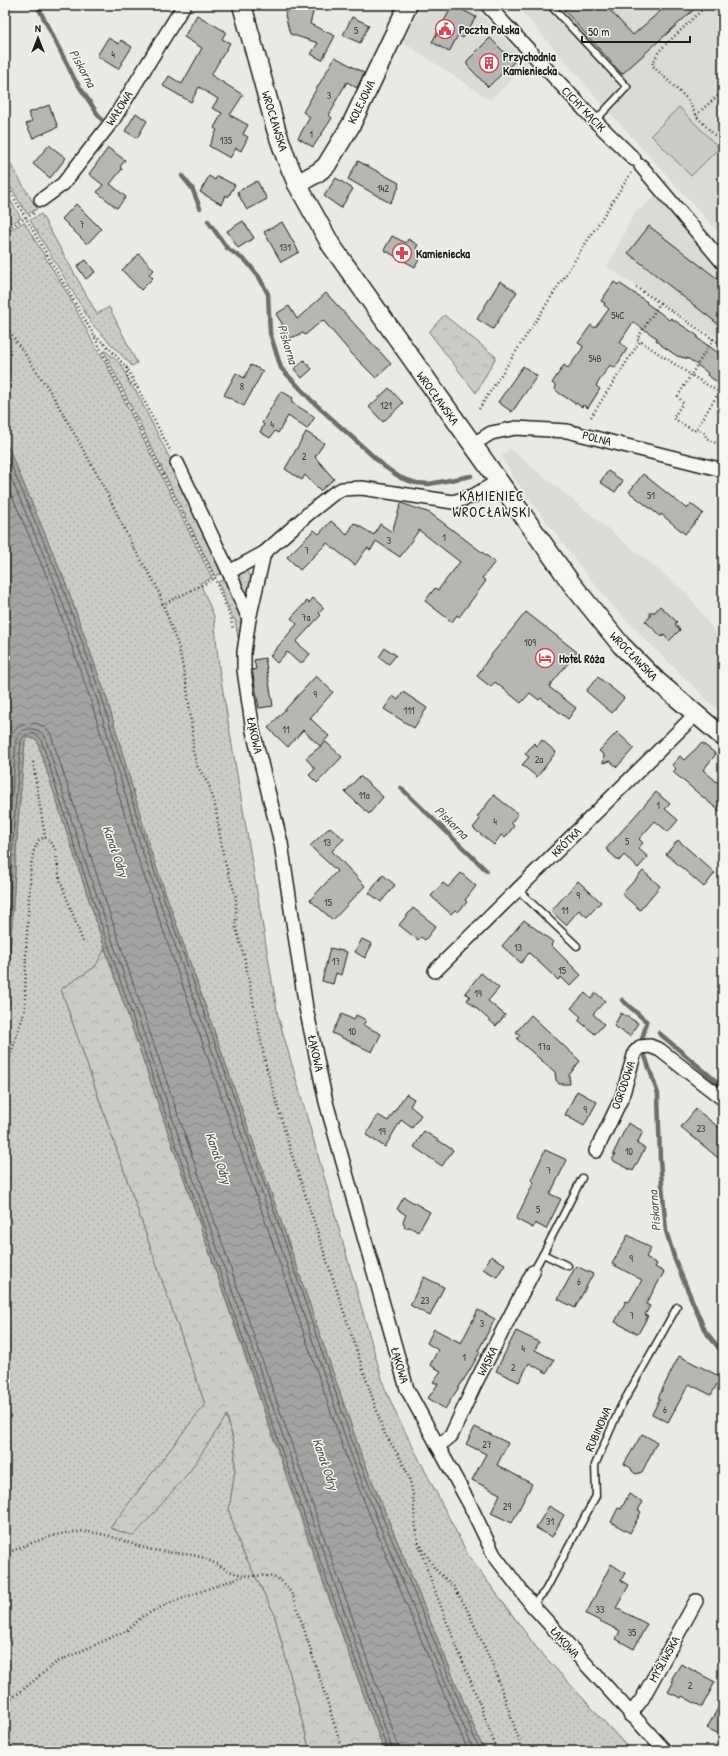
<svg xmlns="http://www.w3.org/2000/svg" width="728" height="1756" font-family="'Patrick Hand',sans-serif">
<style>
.built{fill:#dadad6}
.grass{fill:url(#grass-dots);stroke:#747472}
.forest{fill:url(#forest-crowns);stroke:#747472}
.park{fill:#cbcbc7;stroke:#747472}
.water{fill:url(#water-waves);stroke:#6d6d6c}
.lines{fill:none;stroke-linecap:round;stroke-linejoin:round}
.shore{stroke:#525251;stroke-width:1}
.stream{stroke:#6d6d6c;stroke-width:4.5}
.building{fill:#b6b6b3;stroke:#1c1c1c}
.lane-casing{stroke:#1c1c1c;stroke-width:9}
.street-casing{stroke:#1c1c1c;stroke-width:16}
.secondary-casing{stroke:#1c1c1c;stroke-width:21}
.path{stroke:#1c1c1c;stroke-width:2.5;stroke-dasharray:1 3;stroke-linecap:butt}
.lane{stroke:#f6f6f2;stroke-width:6}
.street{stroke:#f6f6f2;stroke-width:13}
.secondary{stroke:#f6f6f2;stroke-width:18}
.labels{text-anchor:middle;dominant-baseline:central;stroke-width:3;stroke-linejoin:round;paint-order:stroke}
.number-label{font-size:10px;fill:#424242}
.poi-label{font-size:12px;font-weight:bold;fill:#1c1c1c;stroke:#f6f6f2;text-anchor:start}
.street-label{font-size:12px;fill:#1c1c1c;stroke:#f6f6f2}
.water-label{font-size:13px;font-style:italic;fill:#525251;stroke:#f6f6f2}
.quarter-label{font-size:14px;letter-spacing:1px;fill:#1c1c1c;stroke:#f6f6f2}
</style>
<defs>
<pattern id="grass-dots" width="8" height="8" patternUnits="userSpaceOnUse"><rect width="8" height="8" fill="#cbcbc7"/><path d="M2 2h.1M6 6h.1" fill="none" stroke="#aeaeaa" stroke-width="1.8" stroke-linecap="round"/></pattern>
<pattern id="forest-crowns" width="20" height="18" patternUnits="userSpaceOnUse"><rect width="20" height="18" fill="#cbcbc7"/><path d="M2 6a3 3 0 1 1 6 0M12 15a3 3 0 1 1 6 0" fill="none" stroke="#aeaeaa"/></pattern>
<pattern id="water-waves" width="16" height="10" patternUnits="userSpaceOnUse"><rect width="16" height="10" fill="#a3a3a1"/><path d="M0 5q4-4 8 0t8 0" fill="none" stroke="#848482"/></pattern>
</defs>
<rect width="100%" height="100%" fill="#e9e9e5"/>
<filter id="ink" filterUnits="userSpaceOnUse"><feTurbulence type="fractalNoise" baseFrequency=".025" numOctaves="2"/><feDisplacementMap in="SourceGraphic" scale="8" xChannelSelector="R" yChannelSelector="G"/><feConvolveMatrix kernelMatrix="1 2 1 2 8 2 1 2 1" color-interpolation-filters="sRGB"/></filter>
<g filter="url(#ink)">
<g class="built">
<polygon points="422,5 473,5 528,64 490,100 403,42"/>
<polygon points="516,5 723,5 723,237 611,114"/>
<polygon points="656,195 723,276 723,342 607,267 637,208 640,210"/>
<polygon points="509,448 688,594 723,644 723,715 641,635 613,606 584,571 513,477 502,457"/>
</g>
<g class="grass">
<polygon points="5,155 37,209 27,214 5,178"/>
<polygon points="5,191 21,218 7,226 10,230 24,222 70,298 99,354 101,354 212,578 200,583 214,616 219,668 278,1016 384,1386 397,1416 468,1555 536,1647 631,1751 484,1751 361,1454 282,1224 150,849 106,696 64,579 5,440"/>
<polygon points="41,214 97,314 109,307 137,363 132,366 92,324 30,220"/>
<path d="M104 351H106C111 356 121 363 124 369 127 377 128 385 136 391L226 571 215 576Z"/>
<polygon points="245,570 251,576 251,595 247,607 237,580 238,576"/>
<path d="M228 578C235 600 246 615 238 638L235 619H233L218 582Z"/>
<polygon points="28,737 37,740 105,949 95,967 61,989 205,1404 110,1528 190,1471 226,1415 235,1447 235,1470 229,1511 241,1548 274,1613 310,1751 5,1751 5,1002 8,988 18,822 25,741"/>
</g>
<g class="forest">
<polygon points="444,315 496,357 476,393 429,332"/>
<polygon points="105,949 315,1560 384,1751 310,1751 274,1613 241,1548 229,1511 235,1470 235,1447 227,1415 190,1471 134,1536 110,1528 205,1404 61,989 95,967"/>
</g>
<polygon class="park" points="679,107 719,148 691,176 651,135"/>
<path class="water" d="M5 440 64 579 106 696 150 849 282 1224 361 1454 484 1751H384C338 1625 295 1498 251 1371 178 1161 104 951 37 740L28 737 25 741 18 822 8 988 5 1002Z"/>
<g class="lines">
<g class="shore">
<polyline points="5,451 60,580 102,698 147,850 279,1225 357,1456 480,1751"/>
<polyline points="5,464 55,582 97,699 142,851 274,1227 352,1457 404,1585 474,1751"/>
<polyline points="5,480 50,584 91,701 136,853 268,1229 347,1459 399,1587 468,1751"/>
<path d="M5 798 10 740C14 720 42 717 51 735 119 946 192 1155 264 1365 308 1492 352 1618 398 1745L399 1751"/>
<path d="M5 891 16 740 22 731C30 727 41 729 45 737L76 834 187 1161 393 1751"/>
<path d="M5 977 14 822 21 741C25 732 34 731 41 739L71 835 182 1163 319 1558 388 1751"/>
</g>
<g class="stream">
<polyline points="37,5 75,80 101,119"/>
<polyline points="182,176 192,188 200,208"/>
<polyline points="208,221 227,248 247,262 259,277 268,294 270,333 281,368 312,401 385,467 401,478 416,483 429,484 471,476"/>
<polyline points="401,788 487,871"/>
<polyline points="622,1000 647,1022 642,1039"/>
<polyline points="659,1033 723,1087"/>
<polyline points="645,1056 658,1094 660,1160 666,1231 675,1260 705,1331 723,1353"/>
</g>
</g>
<g class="building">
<polygon points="288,5 315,5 310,24 335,36 322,60 311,54 318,43 290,34 285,15"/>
<polygon points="453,5 476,17 463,38 458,35 449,52 432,42"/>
<polygon points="570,5 605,5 633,35 667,5 699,5 622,74 564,10"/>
<polygon points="197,15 226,32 222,39 230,43 211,75 243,95 230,115 248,125 243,134 248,137 241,151 236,148 230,158 209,146 217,130 214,128 222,113 212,108 218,99 199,87 191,102 163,86 169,76 182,84 202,48 184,37"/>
<polygon points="352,17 369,25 360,43 343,35"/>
<polygon points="108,38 119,44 121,40 132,47 118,69 97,56"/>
<polygon points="490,38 514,62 488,87 467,65 467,61"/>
<polygon points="335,57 364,73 357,88 347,82 334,104 335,105 329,115 332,118 313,147 298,138 310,117 303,112"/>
<polygon points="49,105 58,127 33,138 26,124 32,121 28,113"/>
<polygon points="136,113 147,121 137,138 125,131"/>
<polygon points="49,145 66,158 50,178 33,164"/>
<polygon points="108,148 125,160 120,167 122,169 110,184 126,197 117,208 97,192 103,185 89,174"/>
<polygon points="358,161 399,183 398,186 399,187 390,203 348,179"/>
<polygon points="209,176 215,180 217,176 235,185 228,197 226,195 221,204 200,192"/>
<polygon points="336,178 353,189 341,208 324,196"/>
<polygon points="257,181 267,199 247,210 237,192"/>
<polygon points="76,204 101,229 87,244 62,219"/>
<polygon points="243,221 254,238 238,248 227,231"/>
<polygon points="282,222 299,252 281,262 264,232"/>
<polygon points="649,226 723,283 723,328 628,253"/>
<polygon points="392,236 406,243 408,239 418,245 416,248 423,252 415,267 384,250"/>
<polygon points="139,254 154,270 149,274 153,278 141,290 122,270"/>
<polygon points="86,260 95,272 86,279 77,266"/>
<polygon points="500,281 517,292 493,329 477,319"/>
<polygon points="614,282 618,285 619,283 647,302 646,303 659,312 669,320 671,318 698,336 697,338 723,356 723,386 707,375 708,373 689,359 677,356 661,345 661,344 656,340 657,338 633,322 620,342 627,349 615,368 610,365 597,384 596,386 600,389 588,408 583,405 582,407 576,403 576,404 559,393 555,389 556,386 552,383 564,365 568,368 582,349 583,346 578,343 591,325 595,328 609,309 604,305 605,303 601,301"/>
<polygon points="326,293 391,364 376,378 351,353 323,320 305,335 303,333 286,340 280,326 283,325 276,314 289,306 297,319"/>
<polygon points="304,360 312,369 302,378 294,369"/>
<polygon points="251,365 263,371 244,406 224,395 236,373 244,378"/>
<polygon points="523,366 537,376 512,412 498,402"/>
<polygon points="389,388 403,403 383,422 369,407"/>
<polygon points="281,391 293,398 291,402 315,417 307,429 288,416 278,433 275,431 270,438 260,432 264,425 262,423"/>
<polygon points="306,432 324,443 315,457 334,479 320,491 305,475 302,480 285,469"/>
<polygon points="608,471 623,481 615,492 600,482"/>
<polygon points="643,474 687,509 691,504 703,513 685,534 661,514 660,516 629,492"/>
<polygon points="401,503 430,513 495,562 482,578 486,581 459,617 457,615 452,622 425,601 435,588 438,590 460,562 419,530 400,557 376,541 371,550 367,548 355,565 327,543 300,570 287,557 314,530 319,534 331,521 347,535 354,523 374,535 380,524 392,532"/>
<polygon points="313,598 324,608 319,613 321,615 296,642 310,654 303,662 298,662 287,652 277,663 270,656 297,624 291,618 307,601 309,603"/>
<polygon points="660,606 677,622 675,624 680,630 669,641 664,635 662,637 645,621 650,617 650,612 655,612"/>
<polygon points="526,612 577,652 549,687 576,708 568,719 541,698 539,700 530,693 521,703 495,682 491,687 477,676 488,659"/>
<polygon points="385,648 396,655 389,664 379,657"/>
<polygon points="265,658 273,706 259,708 252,670 256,669 254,660"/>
<polygon points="316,676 333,692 310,718 329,736 320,746 303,730 288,747 268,728"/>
<polygon points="598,677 624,698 612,713 586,691"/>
<polygon points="403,692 427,708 414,728 384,709 393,696 398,700"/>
<polygon points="617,732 634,748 617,767 610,761 603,763 604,755 599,751"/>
<polygon points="542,740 556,752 537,777 522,765 529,757 525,754 534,743 537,746"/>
<polygon points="326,742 342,757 317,783 309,775 315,769 306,758"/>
<polygon points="702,743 716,754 703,770 723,787 723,814 673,772 676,769 672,765 680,756 684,760"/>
<polygon points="360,776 383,797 369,814 345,792"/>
<polygon points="656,792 670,804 665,809 678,820 668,832 655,821 639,839 643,843 638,848 648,857 638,868 624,855 619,861 606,849"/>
<polygon points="494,795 518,814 511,823 514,826 505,838 501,835 494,845 473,828 480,819 477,817"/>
<polygon points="330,827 344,839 332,851 365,886 333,920 310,900 337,871 310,846"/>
<polygon points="678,840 715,873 704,887 666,854"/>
<polygon points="643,871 660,886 640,910 622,894"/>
<polygon points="461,873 476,886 465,900 467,902 458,912 455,910 451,914 431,896 443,883 448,887"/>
<polygon points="383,875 395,885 381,902 369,893"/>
<polygon points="578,881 601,902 587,917 579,910 566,925 551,911"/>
<polygon points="413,908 436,926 425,940 421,937 418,940 399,925"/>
<polygon points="524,920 553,942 551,945 581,975 570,986 561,977 558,980 529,953 521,963 502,946"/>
<polygon points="362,939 372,944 365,958 355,952"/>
<polygon points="330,948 347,952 341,975 336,973 333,984 322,981"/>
<polygon points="481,973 499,988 488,1001 505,1015 496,1026 467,1000 470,996 465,993"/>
<polygon points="585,993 591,999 596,993 605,1001 593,1014 604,1024 595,1034 578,1020 581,1017 571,1008"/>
<polygon points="621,1013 638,1023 630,1036 614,1026"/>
<polygon points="342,1014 354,1020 356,1015 366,1020 363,1025 381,1034 372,1052 332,1033"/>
<polygon points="531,1015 580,1061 569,1075 570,1084 559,1084 556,1080 555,1072 517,1039 520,1035 516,1032"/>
<polygon points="577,1091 597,1102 584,1126 565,1115"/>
<polygon points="406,1094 414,1099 410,1106 421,1115 412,1128 401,1120 385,1147 366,1135 378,1115 388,1121"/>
<polygon points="696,1109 723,1131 723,1162 681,1127"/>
<polygon points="628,1123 643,1131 637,1144 645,1148 633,1171 612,1160 615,1155 613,1154"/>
<polygon points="424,1131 453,1150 442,1166 414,1147"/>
<polygon points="545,1150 567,1160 550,1194 561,1199 546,1229 535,1223 533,1228 516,1219 534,1182 531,1180"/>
<polygon points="404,1197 430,1212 418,1232 410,1227 405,1228 403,1221 406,1215 397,1209"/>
<polygon points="628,1235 651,1248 646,1257 657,1264 655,1267 664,1272 646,1304 650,1306 645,1315 648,1316 638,1334 615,1322 626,1301 629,1302 642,1280 612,1264"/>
<polygon points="491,1256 505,1264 497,1277 483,1269"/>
<polygon points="576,1266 593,1274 575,1308 558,1299"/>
<polygon points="424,1277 444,1287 430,1316 410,1305"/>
<polygon points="478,1310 495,1319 478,1351 480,1352 468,1373 445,1409 428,1398 438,1384 433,1382 441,1371 430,1365 438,1350 427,1343 434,1329 461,1343"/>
<polygon points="516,1331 539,1342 535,1350 554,1360 547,1373 529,1363 519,1382 496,1371"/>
<polygon points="679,1356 721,1377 711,1395 689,1384 668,1422 652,1414 660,1399 658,1398"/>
<polygon points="475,1427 508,1443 497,1465 532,1484 512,1523 491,1513 500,1494 472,1480 486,1454 466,1444"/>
<polygon points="642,1434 657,1442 642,1472 636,1474 632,1471 631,1468 624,1464"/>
<polygon points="629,1494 643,1502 638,1510 641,1512 630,1533 611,1522 618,1508 621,1509"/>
<polygon points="549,1506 564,1515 552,1537 536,1528"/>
<polygon points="611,1564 625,1573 621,1580 629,1585 616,1608 647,1624 634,1649 616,1639 620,1631 586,1614"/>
<polygon points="681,1664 715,1682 702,1707 682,1696 681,1698 668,1692 673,1683 672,1678"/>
<polygon points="723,1699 723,1736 707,1728"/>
</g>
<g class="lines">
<defs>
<g id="lane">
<polyline points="550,5 627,87 595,121"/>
<polyline points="518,890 577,946"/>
<polyline points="543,1254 582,1178"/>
<polyline points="533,1272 543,1254 568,1266"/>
<polyline points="532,1605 545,1591 596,1496 595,1465 620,1408 677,1307"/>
</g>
<g id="street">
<polyline points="487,5 595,121 634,159"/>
<polyline points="641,166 723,263"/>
<polyline points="41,200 63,184 113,120 184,5"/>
<polyline points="472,445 491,433 516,428 567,431 723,470"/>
<polyline points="177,463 229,572 249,619 244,652 244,670 253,731 281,843 306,1008 326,1102 407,1389 470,1505 494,1555 532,1605 665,1751"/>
<polyline points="229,572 264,553 308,514 333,494 342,489 362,488 453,502 473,496 499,481"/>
<polyline points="249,619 264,553"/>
<polyline points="435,971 696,714"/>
<polyline points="596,1151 622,1097 635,1052 640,1047 650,1046 660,1050 723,1099"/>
<polyline points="438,1446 451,1436 475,1384 533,1272"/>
<polyline points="630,1715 642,1699 696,1601"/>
</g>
<g id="secondary">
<polyline points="242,5 276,129 286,158 297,184 331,245 571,583 621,645 657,681 723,737"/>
<polyline points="297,184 317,173 326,166 351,125 408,5"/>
</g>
</defs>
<use href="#lane" class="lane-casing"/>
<use href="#street" class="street-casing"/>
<use href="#secondary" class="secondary-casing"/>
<g class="path">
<polyline points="707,5 659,51 652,65 687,99 698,118 723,144"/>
<polyline points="696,115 723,91"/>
<polyline points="5,182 93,334 215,579 231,619 233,630"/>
<polyline points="5,230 36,212"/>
<polyline points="636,287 660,303 637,339 640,341"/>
<polyline points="660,303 713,339 691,375 719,392 697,428"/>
<path d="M5 325 52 394 103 485 132 545 156 585 179 648 187 688 192 728 193 751 197 766 209 785 215 805 224 859 236 897V928L244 956 266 1066 291 1152 384 1433C396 1451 408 1468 412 1490 415 1508 414 1527 419 1544 441 1615 473 1681 497 1751"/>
<polyline points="95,336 109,348 127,368 171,452"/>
<polyline points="713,339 723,345"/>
<path d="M127 368C126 377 129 384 138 388"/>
<polyline points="479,409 631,173"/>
<polyline points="591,417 640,341 691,375 678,396 683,403 673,418 694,431 697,428 705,433 706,438 723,447"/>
<polyline points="162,605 216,578"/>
<polyline points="33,762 45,837 55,848 60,880 83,942"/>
<polyline points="5,1072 25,1009 26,950 31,865 34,850 39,840 45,837"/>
<polyline points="5,1102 7,1115 5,1136"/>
<polyline points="421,1546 435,1569 454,1587 467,1609 494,1668 523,1751"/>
<path d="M5 1554C27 1545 50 1534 74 1532 103 1529 126 1544 153 1550 169 1553 186 1553 201 1557 216 1562 228 1573 243 1575 254 1577 266 1574 276 1578 284 1581 290 1591 294 1598L343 1751"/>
<polyline points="5,1704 57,1662 128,1630 143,1616 167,1604 243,1576"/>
</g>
<use href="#lane" class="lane"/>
<use href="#street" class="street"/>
<use href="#secondary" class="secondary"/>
</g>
</g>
<defs>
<symbol id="civic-ring" viewBox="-11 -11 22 22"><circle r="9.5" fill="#f6f6f2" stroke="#d1495b" stroke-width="1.5"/><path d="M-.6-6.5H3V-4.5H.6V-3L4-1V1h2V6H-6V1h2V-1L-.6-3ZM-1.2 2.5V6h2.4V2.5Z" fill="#d1495b"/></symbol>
<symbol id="building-ring" viewBox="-11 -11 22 22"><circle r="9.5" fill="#f6f6f2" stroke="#d1495b" stroke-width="1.5"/><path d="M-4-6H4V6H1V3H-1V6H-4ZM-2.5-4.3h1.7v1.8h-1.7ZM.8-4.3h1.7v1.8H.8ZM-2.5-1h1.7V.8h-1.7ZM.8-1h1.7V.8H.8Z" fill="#d1495b"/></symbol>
<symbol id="pharmacy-ring" viewBox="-11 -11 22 22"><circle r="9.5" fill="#f6f6f2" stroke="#d1495b" stroke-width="1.5"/><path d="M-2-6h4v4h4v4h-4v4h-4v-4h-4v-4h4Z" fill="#d1495b"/></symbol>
<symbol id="hotel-ring" viewBox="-11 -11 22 22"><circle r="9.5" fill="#f6f6f2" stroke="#d1495b" stroke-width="1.5"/><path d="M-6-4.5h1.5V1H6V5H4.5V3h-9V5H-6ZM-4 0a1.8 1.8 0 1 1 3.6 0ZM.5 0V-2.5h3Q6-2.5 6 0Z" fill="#d1495b"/></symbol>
</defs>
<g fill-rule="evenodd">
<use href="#civic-ring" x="434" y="18" width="22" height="22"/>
<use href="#building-ring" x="478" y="52" width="22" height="22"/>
<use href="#pharmacy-ring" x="391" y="242" width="22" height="22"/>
<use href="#hotel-ring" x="534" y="647" width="22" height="22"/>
</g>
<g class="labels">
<g class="number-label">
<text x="356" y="30">5</text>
<text x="113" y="54">4</text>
<text x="329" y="95">3</text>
<text x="311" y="134">1</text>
<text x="226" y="140">135</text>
<text x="383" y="188">142</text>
<text x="82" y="224">7</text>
<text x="285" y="247">131</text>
<text x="618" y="315">54C</text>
<text x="595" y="358">54B</text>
<text x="242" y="386">8</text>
<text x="386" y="405">121</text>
<text x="272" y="424">4</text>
<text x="304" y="456">2</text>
<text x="651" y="495">51</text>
<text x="444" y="537">1</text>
<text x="389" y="540">3</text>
<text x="307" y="550">7</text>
<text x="306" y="617">7a</text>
<text x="530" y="642">109</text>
<text x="315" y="694">9</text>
<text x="409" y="710">111</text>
<text x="286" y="729">11</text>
<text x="539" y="759">2a</text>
<text x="364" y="795">11a</text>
<text x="658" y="805">1</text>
<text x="495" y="821">4</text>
<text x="627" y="841">5</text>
<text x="327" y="842">13</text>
<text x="578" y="895">9</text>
<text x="328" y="902">15</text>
<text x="565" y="910">11</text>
<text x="518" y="947">13</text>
<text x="336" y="961">17</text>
<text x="562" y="970">15</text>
<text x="478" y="993">19</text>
<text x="352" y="1031">10</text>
<text x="544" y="1046">17a</text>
<text x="585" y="1109">9</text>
<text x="701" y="1128">23</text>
<text x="382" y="1131">19</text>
<text x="629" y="1151">10</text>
<text x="549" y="1170">7</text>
<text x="538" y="1209">5</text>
<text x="631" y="1258">9</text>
<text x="579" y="1281">6</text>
<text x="425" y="1300">23</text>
<text x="632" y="1315">7</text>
<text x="482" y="1323">3</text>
<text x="523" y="1348">4</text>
<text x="464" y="1357">1</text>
<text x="513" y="1367">2</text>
<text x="665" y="1409">6</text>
<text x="487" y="1444">27</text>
<text x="507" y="1506">29</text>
<text x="550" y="1521">31</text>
<text x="600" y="1609">33</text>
<text x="632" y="1632">35</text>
<text x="690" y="1685">2</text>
</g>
<g class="poi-label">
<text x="459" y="29">Poczta Polska</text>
<text x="503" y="56">Przychodnia<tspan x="503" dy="14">Kamieniecka</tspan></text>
<text x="416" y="253">Kamieniecka</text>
<text x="559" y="658">Hotel Róża</text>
</g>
<g class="street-label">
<text transform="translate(361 102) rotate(-64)">KOLEJOWA</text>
<text transform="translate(119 108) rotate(-57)">WAŁOWA</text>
<text transform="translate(584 109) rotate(46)">CICHY KĄCIK</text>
<text transform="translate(275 121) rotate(73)">WROCŁAWSKA</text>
<text transform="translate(438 398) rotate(54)">WROCŁAWSKA</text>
<text transform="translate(597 438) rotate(14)">POLNA</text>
<text transform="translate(634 656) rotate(46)">WROCŁAWSKA</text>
<text transform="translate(255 735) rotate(78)">ŁĄKOWA</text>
<text transform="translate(566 842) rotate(-45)">KRÓTKA</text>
<text transform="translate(316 1053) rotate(78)">ŁĄKOWA</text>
<text transform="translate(623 1085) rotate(-71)">OGRODOWA</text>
<text transform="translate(487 1361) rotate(-63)">WĄSKA</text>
<text transform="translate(400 1365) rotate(74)">ŁĄKOWA</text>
<text transform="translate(598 1429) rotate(-66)">RUBINOWA</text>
<text transform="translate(565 1642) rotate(48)">ŁĄKOWA</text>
<text transform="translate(664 1659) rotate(-61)">MYŚLIWSKA</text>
</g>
<g class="water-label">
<text transform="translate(83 68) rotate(61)">Piskorna</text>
<text transform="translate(288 344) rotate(73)">Piskorna</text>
<text transform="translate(452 822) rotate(44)">Piskorna</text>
<text transform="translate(116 851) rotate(71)">Kanał Odry</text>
<text transform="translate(219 1158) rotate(71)">Kanał Odry</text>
<text transform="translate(654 1211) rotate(-95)">Piskorna</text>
<text transform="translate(326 1464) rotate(71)">Kanał Odry</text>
</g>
<g class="quarter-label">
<text x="492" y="495">KAMIENIEC<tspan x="492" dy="16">WROCŁAWSKI</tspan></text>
</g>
</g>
<rect width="728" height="1756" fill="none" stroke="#f6f6f2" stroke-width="20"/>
<rect x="10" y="10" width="708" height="1736" fill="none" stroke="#1c1c1c" stroke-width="1.5" filter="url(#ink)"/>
<g transform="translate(38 38)" stroke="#f6f6f2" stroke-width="3" paint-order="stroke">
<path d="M0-3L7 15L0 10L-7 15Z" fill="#1c1c1c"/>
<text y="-6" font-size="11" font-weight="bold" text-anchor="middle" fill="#1c1c1c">N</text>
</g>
<path d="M582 36v6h108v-6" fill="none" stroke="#1c1c1c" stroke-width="2"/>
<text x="588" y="36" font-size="12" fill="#1c1c1c" stroke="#f6f6f2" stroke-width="3" paint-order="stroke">50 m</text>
</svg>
